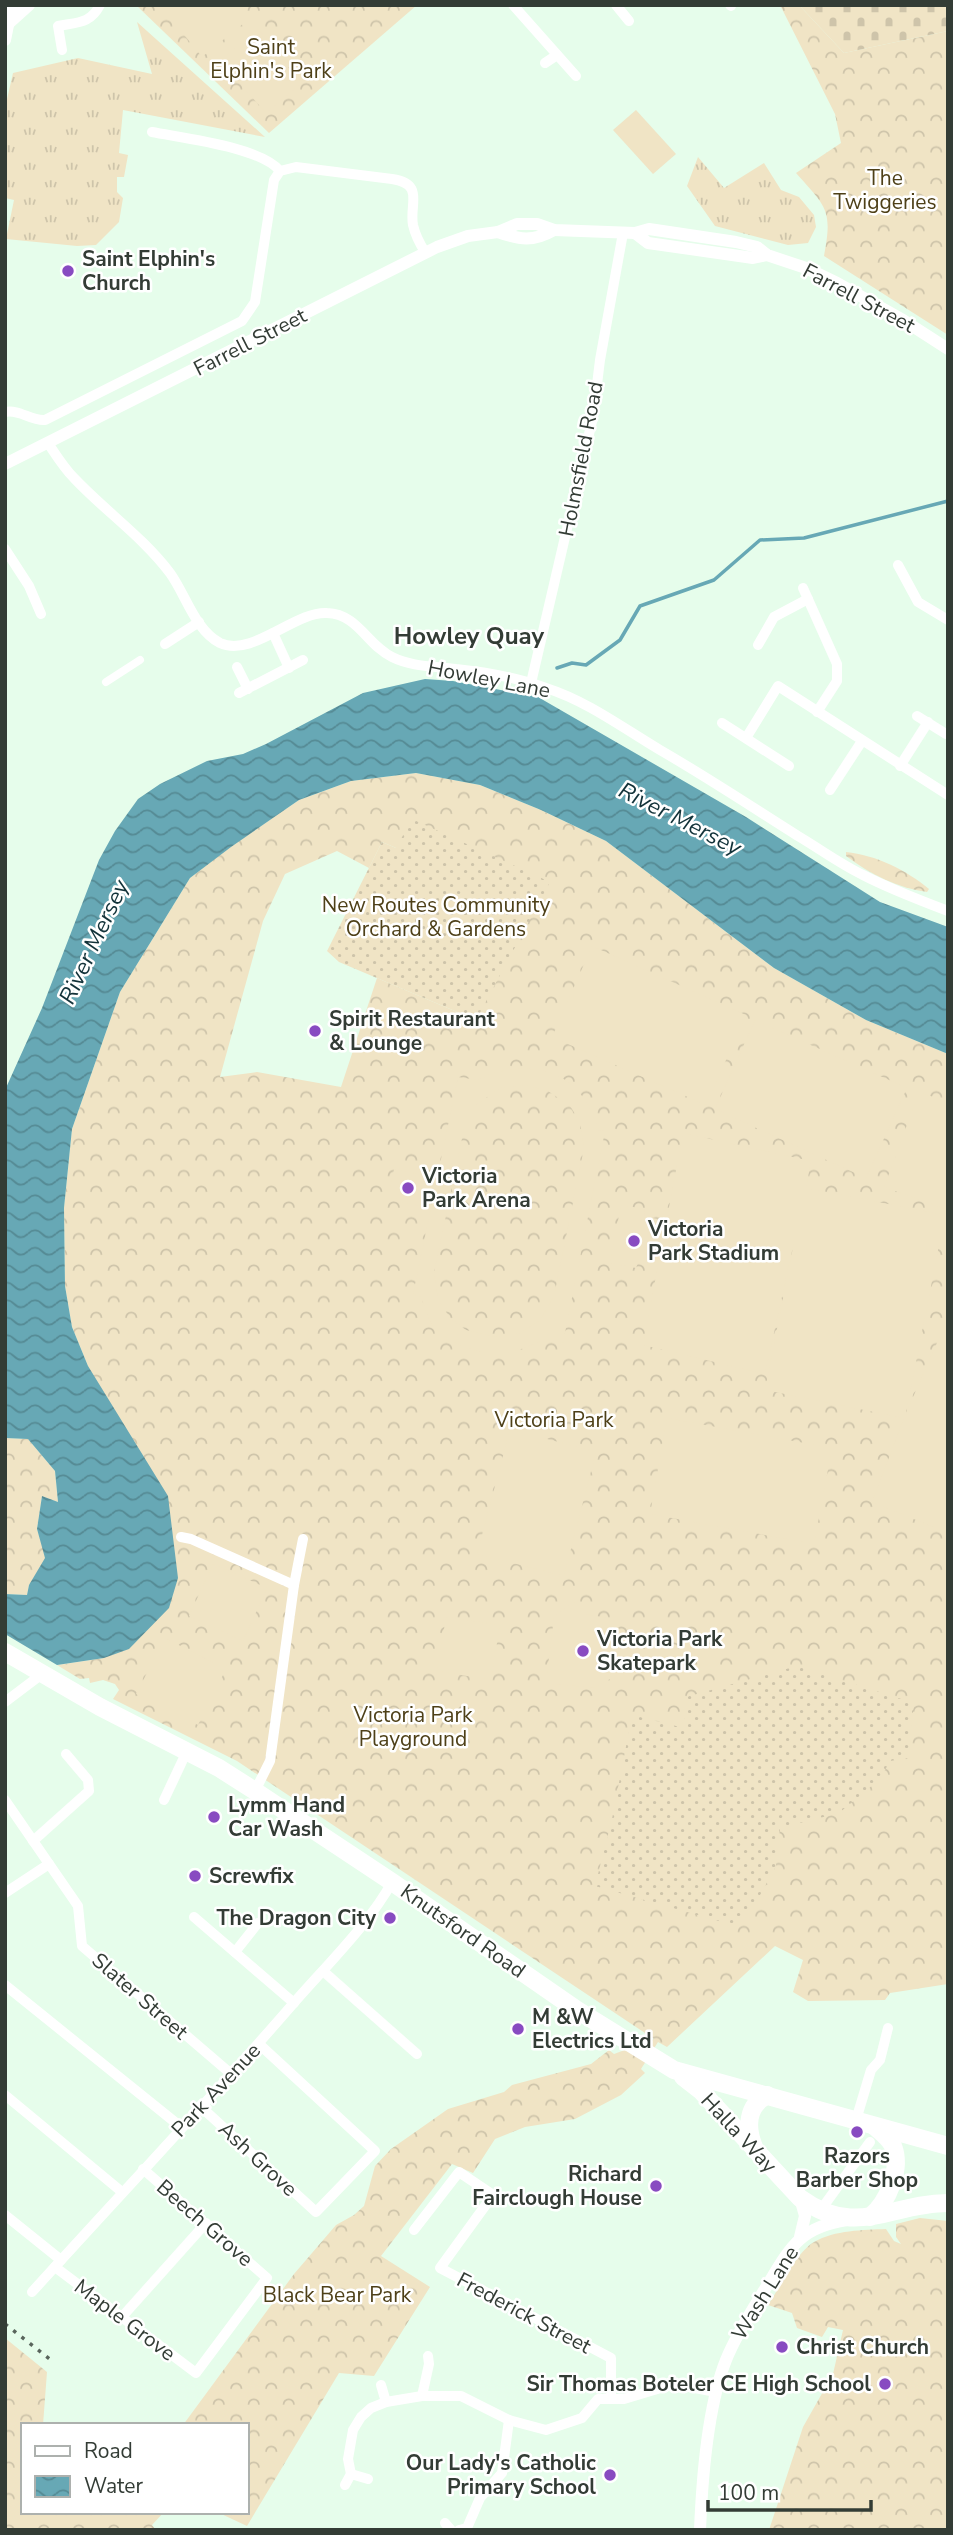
<svg xmlns="http://www.w3.org/2000/svg" width="953" height="2535" font-family="'Nunito Sans',sans-serif">
<style>
.grass{fill:url(#grass-tufts)}
.forest{fill:url(#forest-crowns);fill-rule:evenodd}
.cemetery{fill:url(#cemetery-stones)}
.garden{fill:url(#garden-dots)}
.pitch{fill:#f0e4c5;fill-rule:evenodd}
.water{fill:url(#water-waves)}
.lines{fill:none;stroke-linecap:round;stroke-linejoin:round}
.stream{stroke:#67a8b5;stroke-width:3.5}
.pedestrian{stroke:#fff;stroke-width:8}
.minor{stroke:#fff;stroke-width:10}
.tertiary{stroke:#fff;stroke-width:12}
.trunk{stroke:#fff;stroke-width:18}
.rail{stroke:#59655c;stroke-width:3.5;stroke-dasharray:3.5 7;stroke-linecap:butt}
.poi-dot{fill:#884bc1;stroke:#fff;stroke-width:2.5}
.labels{text-anchor:middle;dominant-baseline:central;stroke-width:5;stroke-linejoin:round;paint-order:stroke}
.park-label{font-size:21px;fill:#4e4018;stroke:#fff}
.poi-label{font-size:21px;font-weight:bold;fill:#333c35;stroke:#fff;text-anchor:start}
.street-label{font-size:21px;fill:#333c35;stroke:#fff}
.water-label{font-size:23px;font-style:italic;fill:#123239;stroke:#fff}
.quarter-label{font-size:24px;font-weight:bold;fill:#333c35;stroke:#fff}
</style>
<defs>
<pattern id="grass-tufts" width="24" height="20" patternUnits="userSpaceOnUse" patternTransform="scale(1.75)"><rect width="24" height="20" fill="#f0e4c5"/><path d="M3 7l-1-3M5 7V3M7 7l1-3M15 17l-1-3M17 17v-4M19 17l1-3" fill="none" stroke="#cec4aa"/></pattern>
<pattern id="forest-crowns" width="20" height="18" patternUnits="userSpaceOnUse" patternTransform="scale(1.75)"><rect width="20" height="18" fill="#f0e4c5"/><path d="M2 6a3 3 0 1 1 6 0M12 15a3 3 0 1 1 6 0" fill="none" stroke="#cec4aa"/></pattern>
<pattern id="cemetery-stones" width="16" height="16" patternUnits="userSpaceOnUse" patternTransform="scale(1.75)"><rect width="16" height="16" fill="#f0e4c5"/><path d="M2 7V4a2 2 0 0 1 4 0v3zM10 15v-3a2 2 0 0 1 4 0v3z" fill="#cec4aa"/></pattern>
<pattern id="garden-dots" width="8" height="8" patternUnits="userSpaceOnUse" patternTransform="scale(1.75)"><rect width="8" height="8" fill="#f0e4c5"/><path d="M2 2h.1M6 6h.1" fill="none" stroke="#cec4aa" stroke-width="1.8" stroke-linecap="round"/></pattern>
<pattern id="water-waves" width="16" height="10" patternUnits="userSpaceOnUse" patternTransform="scale(1.75)"><rect width="16" height="10" fill="#67a8b5"/><path d="M0 5q4-4 8 0t8 0" fill="none" stroke="#558a94"/></pattern>
</defs>
<rect width="100%" height="100%" fill="#e6fdeb"/>
<g class="grass">
<polygon points="137,22 265,137 123,110 119,153 128,155 124,177 117,177 117,192 123,198 119,222 96,245 77,246 6,239 14,200 5,198 5,108 13,73 78,58 152,74"/>
<polygon points="698,157 724,188 764,163 781,190 799,197 814,215 816,227 808,243 788,245 715,226 687,186"/>
</g>
<g class="forest">
<polygon points="136,5 417,5 269,133"/>
<path d="M780 5H799L844 53 948 31V335L824 256C833 209 826 207 796 173L841 143 835 114Z"/>
<path d="M416 773 480 785 541 810 606 841 774 968 866 1020 948 1054V1984L890 1993 885 2000 808 2001 793 1992 803 1960 775 1946 667 2047 658 2042 641 2069 645 2073 621 2095 575 2119 525 2127 495 2139 473 2173 452 2164 381 2256 430 2287 374 2376 339 2373 247 2526 217 2512H247V2425H183L294 2274 336 2225 354 2215 364 2206 375 2166 391 2149 448 2109 504 2092 512 2085 591 2064 609 2050 614 2054 654 2039 237 1761 113 1699 119 1690 115 1684 103 1680 90 1683 89 1678 80 1679 57 1665 104 1658 88 1366 72 1327 65 1286 64 1208 72 1129 120 992 190 878 230 847 299 800 351 781ZM382 842 396 848 476 1020 377 978 341 1087 257 1072 220 1077 263 921 285 874 337 851 369 868Z"/>
<path d="M846 852C876 855 906 870 929 889L927 892C897 888 870 874 846 856Z"/>
<polygon points="5,1438 28,1439 55,1471 58,1502 42,1497 37,1529 46,1558 29,1585 27,1595 5,1594"/>
<path d="M920 2218 948 2221V2530H769L803 2427 833 2374 843 2330 828 2327 822 2337 797 2328 792 2313 768 2305C780 2287 797 2252 814 2242 835 2230 863 2230 886 2229L894 2241 901 2244 896 2237V2224Z"/>
<polygon points="5,2338 47,2372 43,2425 23,2425 23,2512 164,2512 152,2525 156,2530 5,2530"/>
</g>
<polygon class="cemetery" points="799,5 948,5 948,31 844,53"/>
<g class="garden">
<polygon points="412,819 550,882 476,1020 339,962 327,951 382,842 396,848"/>
<polygon points="797,1666 914,1703 908,1758 890,1761 880,1779 839,1813 780,1828 776,1866 754,1906 733,1925 595,1886 612,1819 632,1715 684,1728 686,1697"/>
</g>
<g class="pitch">
<polygon points="170,5 238,5 249,19 202,57 164,10"/>
<polygon points="258,29 273,46 237,76 222,59"/>
<polygon points="275,46 290,63 287,66 302,83 266,113 236,79"/>
<polygon points="636,110 676,154 653,174 613,130"/>
<polygon points="592,946 746,1015 706,1105 552,1037"/>
<polygon points="755,1020 907,1088 866,1178 715,1109"/>
<path d="M525 1068C534 1070 545 1070 554 1074 578 1084 592 1106 598 1130L605 1131 563 1343 543 1339C515 1356 486 1358 456 1343 447 1339 436 1331 431 1323 427 1315 424 1305 421 1297L413 1294 458 1077 478 1080 495 1072ZM526 1085 548 1091 570 1106 580 1122 584 1148 554 1296 540 1320 520 1333 494 1337 466 1330 450 1318 438 1299 434 1273 464 1129 476 1105 500 1088Z"/>
<polygon points="919,1092 948,1102 948,1210 884,1187"/>
<polygon points="683,1133 811,1161 806,1188 945,1215 906,1413 940,1336 948,1339 948,1533 872,1502 904,1418 765,1390 794,1242 765,1374 643,1345"/>
<polygon points="394,1169 428,1176 422,1206 388,1200"/>
<polygon points="621,1205 645,1209 644,1216 657,1219 649,1265 638,1263 636,1268 610,1263"/>
<polygon points="667,1418 832,1448 814,1544 650,1514"/>
<polygon points="510,1429 596,1452 564,1576 477,1554"/>
<polygon points="213,1564 267,1588 243,1641 189,1616"/>
<polygon points="574,1602 583,1614 609,1618 619,1628 610,1679 595,1688 556,1684 547,1674 554,1617"/>
<polygon points="446,1617 500,1625 491,1680 437,1671"/>
<polygon points="165,1638 226,1669 198,1725 136,1694"/>
</g>
<polygon class="water" points="425,679 453,681 538,697 746,817 880,902 948,927 948,1054 866,1020 774,968 606,841 541,810 480,785 416,773 351,781 299,800 231,847 190,878 120,992 72,1129 64,1208 65,1286 72,1327 88,1366 168,1496 178,1578 169,1608 129,1649 104,1658 57,1665 5,1634 5,1594 27,1595 29,1585 45,1558 37,1529 42,1496 58,1502 55,1471 28,1439 5,1438 5,1090 42,1008 99,860 115,831 138,799 160,784 207,761 243,754 266,744 363,693"/>
<g class="lines">
<polyline class="stream" points="557,668 572,663 586,665 620,640 640,606 714,580 760,540 804,538 948,501"/>
<polyline class="pedestrian" points="106,682 140,660"/>
<g class="minor">
<polyline points="513,5 576,76"/>
<polyline points="616,5 629,21"/>
<polyline points="730,5 731,6"/>
<path d="M62 50 58 26C78 22 90 24 100 5"/>
<polyline points="545,63 557,55"/>
<path d="M152 132C182 138 261 147 280 171"/>
<path d="M5 412C20 409 30 421 45 420L242 321 255 302 274 180 280 171 296 167 392 179C425 184 409 204 413 225 415 234 420 244 425 252"/>
<path d="M48 443C56 455 64 468 74 478 105 511 143 537 170 573 186 595 195 630 220 643 252 658 295 611 327 613 358 614 367 645 392 657 412 667 434 666 456 669 485 672 518 678 546 688 587 701 623 728 660 750 707 777 752 807 798 836 820 849 840 864 863 875 890 889 919 900 948 911"/>
<polyline points="5,549 29,586 41,614"/>
<polyline points="898,565 918,602 948,620"/>
<polyline points="803,588 837,664 837,681 817,712"/>
<polyline points="273,633 289,668"/>
<polyline points="165,644 199,622"/>
<polyline points="758,645 774,617 808,599"/>
<polyline points="237,667 248,689"/>
<polyline points="531,683 593,417 600,360 623,233"/>
<polyline points="239,693 303,660"/>
<polyline points="917,716 946,734"/>
<polyline points="722,723 789,766"/>
<polyline points="746,738 778,686 948,795"/>
<polyline points="900,766 928,722"/>
<polyline points="830,790 862,741"/>
<polyline points="181,1537 191,1539 294,1585"/>
<polyline points="5,1702 42,1674"/>
<polyline points="255,1791 270,1761 294,1585 303,1539"/>
<polyline points="5,1800 78,1906 82,1946 230,2073"/>
<polyline points="164,1800 187,1751"/>
<polyline points="33,1841 89,1791 88,1780 66,1754"/>
<polyline points="5,1893 49,1864"/>
<polyline points="194,1917 294,2003"/>
<polyline points="235,1952 258,1923"/>
<polyline points="323,1971 417,2054"/>
<polyline points="5,1985 181,2127"/>
<polyline points="5,2095 122,2192"/>
<polyline points="200,2106 316,2212 375,2151 259,2044"/>
<polyline points="856,2120 871,2070 880,2060 888,2028"/>
<polyline points="820,2211 870,2142"/>
<polyline points="5,2215 61,2260"/>
<polyline points="414,2230 459,2172 493,2195 440,2268 611,2358 611,2398"/>
<polyline points="55,2267 196,2373 267,2278 143,2169"/>
<path d="M32 2292C119 2196 208 2102 292 2005 324 1968 370 1923 392 1882"/>
<polyline points="121,2318 206,2223"/>
<polyline points="381,2385 386,2402"/>
<polyline points="422,2396 429,2364 428,2356"/>
<polyline points="351,2474 368,2479"/>
<polyline points="345,2485 351,2474 348,2459 353,2430 361,2417 371,2408 386,2402 422,2396 461,2396 509,2420 546,2430 582,2418 598,2399 624,2399 674,2384 716,2392"/>
<polyline points="445,2523 451,2530"/>
<polyline points="459,2530 467,2528 480,2498 502,2473 509,2420"/>
</g>
<g class="tertiary">
<polyline points="9,23 29,5"/>
<polyline points="5,40 12,5"/>
<path d="M498 232C520 240 533 242 554 230"/>
<polyline points="635,233 648,243 753,258 767,255"/>
<polyline points="5,464 437,247 468,236 498,232 517,224 537,224 554,230 635,233 649,229 736,242 757,247 767,255 806,268 837,283 903,320 948,349"/>
<polyline points="800,2198 805,2216 800,2237"/>
<path d="M700 2530C702 2481 708 2405 726 2360 736 2335 751 2312 765 2289 789 2250 798 2227 847 2220"/>
</g>
<g class="trunk">
<polyline points="5,1652 100,1707 219,1768 255,1791 392,1882 577,2010 674,2070 948,2146"/>
<path d="M683 2077 701 2091 800 2198C856 2239 890 2203 948 2203"/>
<path d="M754 2147C746 2127 747 2106 767 2095"/>
<path d="M870 2217C888 2202 902 2169 893 2146 889 2138 881 2132 874 2126"/>
</g>
<polyline class="rail" points="5,2324 51,2360"/>
</g>
<g class="poi-dot">
<circle cx="68" cy="271" r="7"/>
<circle cx="315" cy="1031" r="7"/>
<circle cx="408" cy="1188" r="7"/>
<circle cx="634" cy="1241" r="7"/>
<circle cx="583" cy="1651" r="7"/>
<circle cx="214" cy="1817" r="7"/>
<circle cx="195" cy="1876" r="7"/>
<circle cx="390" cy="1918" r="7"/>
<circle cx="518" cy="2029" r="7"/>
<circle cx="857" cy="2132" r="7"/>
<circle cx="656" cy="2186" r="7"/>
<circle cx="782" cy="2347" r="7"/>
<circle cx="885" cy="2384" r="7"/>
<circle cx="610" cy="2475" r="7"/>
</g>
<g class="labels">
<g class="park-label">
<text x="271" y="47">Saint<tspan x="271" dy="24">Elphin's Park</tspan></text>
<text x="885" y="178">The<tspan x="885" dy="24">Twiggeries</tspan></text>
<text x="436" y="905">New Routes Community<tspan x="436" dy="24">Orchard &amp; Gardens</tspan></text>
<text x="554" y="1420">Victoria Park</text>
<text x="413" y="1715">Victoria Park<tspan x="413" dy="24">Playground</tspan></text>
<text x="337" y="2295">Black Bear Park</text>
</g>
<g class="poi-label">
<text x="82" y="259">Saint Elphin's<tspan x="82" dy="24">Church</tspan></text>
<text x="329" y="1019">Spirit Restaurant<tspan x="329" dy="24">&amp; Lounge</tspan></text>
<text x="422" y="1176">Victoria<tspan x="422" dy="24">Park Arena</tspan></text>
<text x="648" y="1229">Victoria<tspan x="648" dy="24">Park Stadium</tspan></text>
<text x="597" y="1639">Victoria Park<tspan x="597" dy="24">Skatepark</tspan></text>
<text x="228" y="1805">Lymm Hand<tspan x="228" dy="24">Car Wash</tspan></text>
<text x="209" y="1876">Screwfix</text>
<text x="376" y="1918" text-anchor="end">The Dragon City</text>
<text x="532" y="2017">M &amp;W<tspan x="532" dy="24">Electrics Ltd</tspan></text>
<text x="857" y="2156" text-anchor="middle">Razors<tspan x="857" dy="24">Barber Shop</tspan></text>
<text x="642" y="2174" text-anchor="end">Richard<tspan x="642" dy="24">Fairclough House</tspan></text>
<text x="796" y="2347">Christ Church</text>
<text x="871" y="2384" text-anchor="end">Sir Thomas Boteler CE High School</text>
<text x="596" y="2463" text-anchor="end">Our Lady's Catholic<tspan x="596" dy="24">Primary School</tspan></text>
</g>
<g class="street-label">
<text transform="translate(859 298) rotate(28)">Farrell Street</text>
<text transform="translate(250 342) rotate(-27)">Farrell Street</text>
<text transform="translate(581 459) rotate(-79)">Holmsfield Road</text>
<text transform="translate(489 679) rotate(11)">Howley Lane</text>
<text transform="translate(463 1931) rotate(35)">Knutsford Road</text>
<text transform="translate(140 1996) rotate(41)">Slater Street</text>
<text transform="translate(216 2090) rotate(-47)">Park Avenue</text>
<text transform="translate(739 2133) rotate(47)">Halla Way</text>
<text transform="translate(258 2159) rotate(43)">Ash Grove</text>
<text transform="translate(205 2223) rotate(41)">Beech Grove</text>
<text transform="translate(765 2293) rotate(-58)">Wash Lane</text>
<text transform="translate(524 2313) rotate(28)">Frederick Street</text>
<text transform="translate(125 2320) rotate(37)">Maple Grove</text>
</g>
<g class="water-label">
<text transform="translate(680 819) rotate(27)">River Mersey</text>
<text transform="translate(94 942) rotate(-65)">River Mersey</text>
</g>
<g class="quarter-label">
<text x="469" y="636">Howley Quay</text>
</g>
</g>
<rect width="953" height="2535" fill="none" stroke="#333c35" stroke-width="14"/>
<rect x="21" y="2423" width="228" height="91" fill="#ffffff" stroke="#adb1ae" stroke-width="2"/>
<rect x="35" y="2446" width="35" height="10" fill="#ffffff" stroke="#adb1ae" stroke-width="2"/>
<text x="84" y="2458" font-size="21" fill="#333c35">Road</text>
<rect x="35" y="2476" width="35" height="21" fill="url(#water-waves)" stroke="#adb1ae" stroke-width="2"/>
<text x="84" y="2493" font-size="21" fill="#333c35">Water</text>
<path d="M708 2500v10h163v-10" fill="none" stroke="#333c35" stroke-width="3.5"/>
<text x="718" y="2500" font-size="21" fill="#333c35" stroke="#ffffff" stroke-width="5" paint-order="stroke">100 m</text>
</svg>
